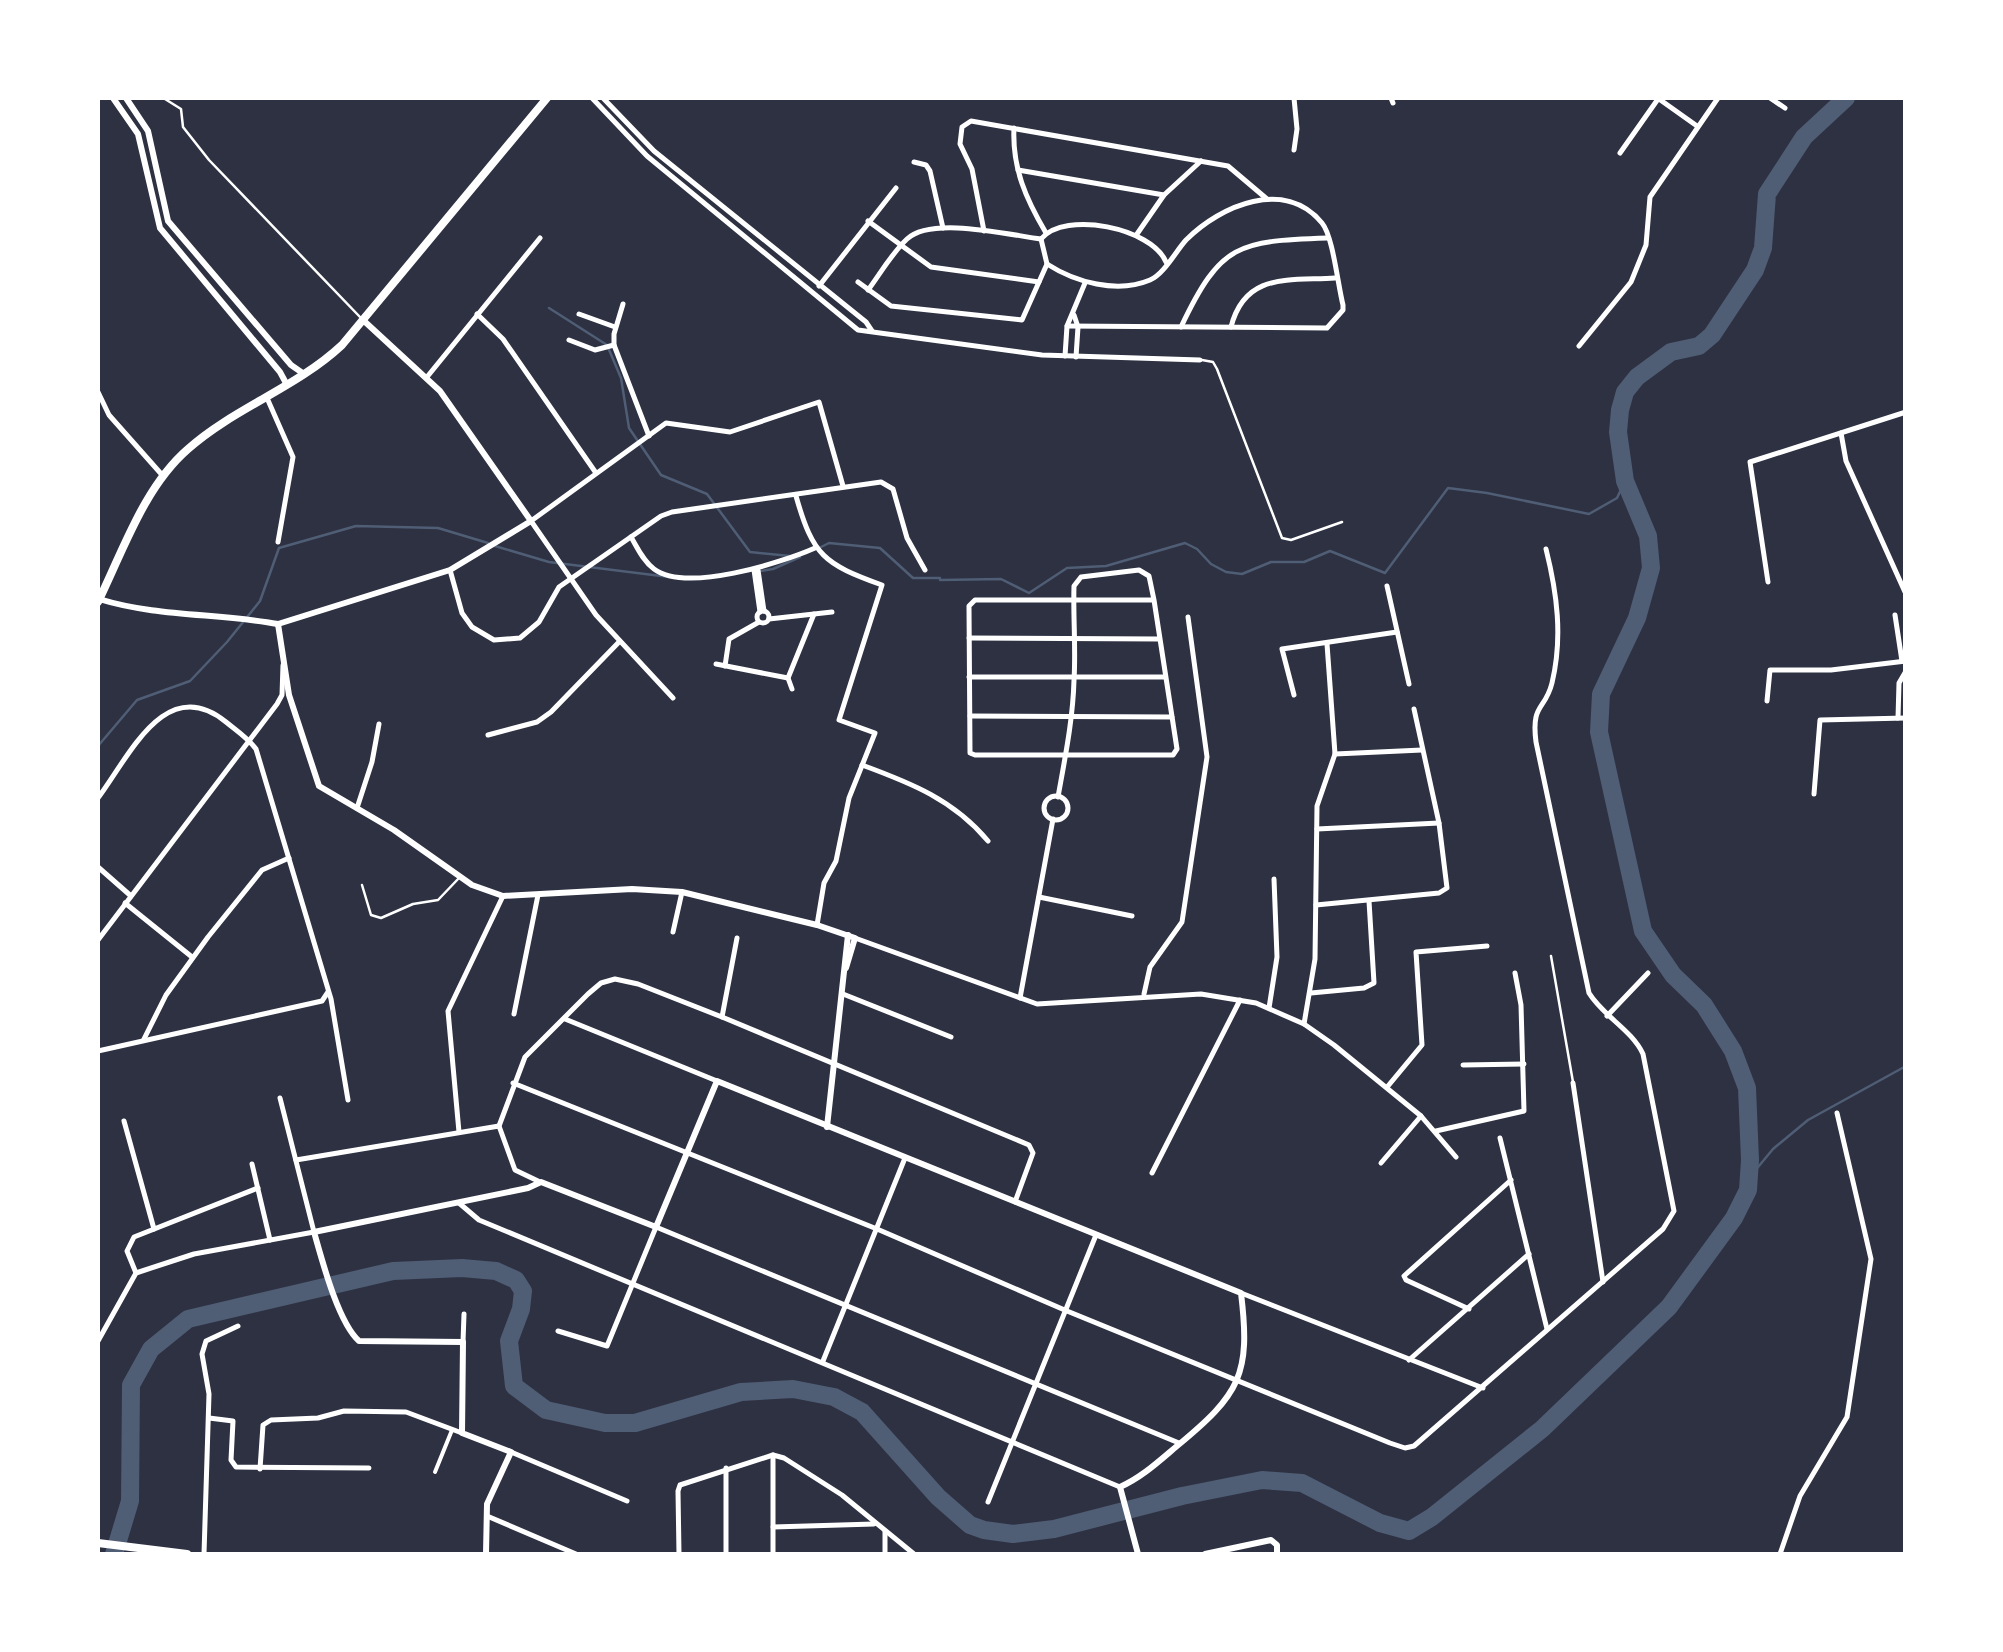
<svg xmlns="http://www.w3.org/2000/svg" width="2003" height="1652" font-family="'IBM Plex Serif',serif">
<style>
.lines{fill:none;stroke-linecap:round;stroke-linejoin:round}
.stream{stroke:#4f5d75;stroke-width:2.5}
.river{stroke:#4f5d75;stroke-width:18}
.service{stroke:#fff;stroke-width:2.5}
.pedestrian{stroke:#fff;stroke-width:4}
.minor{stroke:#fff;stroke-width:5}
.tertiary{stroke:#fff;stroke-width:6}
.primary{stroke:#fff;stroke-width:8}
</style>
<rect width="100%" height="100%" fill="#2d3142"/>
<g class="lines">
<g class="stream">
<polyline points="549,308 607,345 621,378 629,428 661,475 707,494 750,552 790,556"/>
<polyline points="495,546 549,562 669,577"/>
<polyline points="821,547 829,543 880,548 913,578 940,578"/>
<polyline points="761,571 773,569 800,557"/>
<polyline points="940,580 1001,579 1029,593 1067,568 1106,566 1185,543 1197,549 1211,564 1226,572 1242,574 1271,562 1304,562 1330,551 1385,573 1448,488 1487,493 1589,514 1617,498 1625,481"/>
<polyline points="98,746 137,700 190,681 227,642 260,601 279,548 356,526 438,528 488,543"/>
<polyline points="1749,1178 1773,1149 1808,1120 1906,1066"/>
</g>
<polyline class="river" points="114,1554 130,1501 131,1385 151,1349 188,1319 393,1271 462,1268 496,1271 516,1280 523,1291 521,1309 509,1341 514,1386 546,1410 605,1423 635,1423 741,1392 793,1389 834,1397 862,1412 938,1497 970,1525 984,1530 1013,1534 1054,1529 1182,1496 1262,1480 1302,1483 1380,1523 1409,1531 1432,1517 1542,1429 1669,1307 1734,1218 1748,1190 1750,1160 1747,1088 1733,1051 1704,1005 1673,975 1643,931 1599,732 1601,694 1637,618 1651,568 1648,536 1625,481 1618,432 1620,410 1625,392 1637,377 1671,352 1699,346 1712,335 1755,270 1763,248 1767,194 1804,137 1846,98"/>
<g class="service">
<polyline points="165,99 181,109 183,127 209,160 360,317"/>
<polyline points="1202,360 1213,362 1217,369 1282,538 1291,540 1342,522"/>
<polyline points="362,885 371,915 381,918 413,904 438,900 459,878"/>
<polyline points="1551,956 1573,1082"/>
</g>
<polyline class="pedestrian" points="435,1472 452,1430"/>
<g class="minor">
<polyline points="592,98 647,156 858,330 1042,355 1200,360"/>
<polyline points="603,98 654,151 866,322 872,331"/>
<polyline points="1294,98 1297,129 1294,150"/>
<polyline points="1391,98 1393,103"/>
<polyline points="1770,98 1785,108"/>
<polyline points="1659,99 1697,126"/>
<path d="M1014 128C1012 168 1026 199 1046 233"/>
<polyline points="1620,153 1658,99"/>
<polyline points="914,162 926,165 930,171 943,228"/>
<polyline points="1018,170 1164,195"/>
<polyline points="868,221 931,267 1039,282"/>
<polyline points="984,231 972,169 960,144 962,127 971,121 1228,166 1267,199"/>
<polyline points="1137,234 1164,195 1201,161"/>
<path d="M1041 239 1047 264C1075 282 1117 294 1150 280 1164 274 1176 251 1186 240 1221 205 1285 178 1322 223 1333 236 1338 286 1343 305V310L1327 328 1067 326"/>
<polyline points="858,282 891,306 1022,320 1047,264"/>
<polyline points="819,286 896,188"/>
<path d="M868 290C880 274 892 253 907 239 932 216 1009 235 1041 239 1065 210 1152 228 1166 262"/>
<polyline points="623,304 614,334 614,345 649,436"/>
<polyline points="477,314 503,339 596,473"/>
<polyline points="579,314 615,327"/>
<polyline points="1074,315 1078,327 1076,357"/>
<path d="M1181 327C1221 243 1238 241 1328 238"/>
<path d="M1231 327C1245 272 1289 281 1335 278"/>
<polyline points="569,340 595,350 614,345"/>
<polyline points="1579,346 1631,282 1646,245 1650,197 1718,98"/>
<polyline points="1065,356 1067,326 1085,283"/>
<polyline points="427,377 540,238"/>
<polyline points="98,392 109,415 163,476"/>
<polyline points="267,398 293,457 278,542"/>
<polyline points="1841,433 1846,461 1905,592"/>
<path d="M796 496C813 556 824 564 882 585L839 720 875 733 849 798 836 861 824 883 817 925"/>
<path d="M631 537C637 547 643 561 654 569 686 593 781 563 815 548"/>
<polyline points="450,570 462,613 472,627 494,640 520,638 539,622 559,587 661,516 672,512 881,482 893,489 907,538 925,570"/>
<polyline points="754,570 760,612"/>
<polyline points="758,570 764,611"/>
<polyline points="1768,582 1750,462 1906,412"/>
<polyline points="1387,586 1409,684"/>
<circle cx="763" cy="617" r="6"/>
<polyline points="1895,615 1902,661"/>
<polyline points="769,619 832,612"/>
<polyline points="969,638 1159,639"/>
<polyline points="716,664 788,678"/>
<polyline points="725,666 729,639 759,622"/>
<polyline points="969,677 1165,677"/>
<polyline points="792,689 788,678 814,614"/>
<polyline points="1294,695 1282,649 1397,632"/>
<polyline points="673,698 596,615 531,521 666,423 730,432 819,402 843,486"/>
<polyline points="1767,701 1770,670 1831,670 1906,661"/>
<polyline points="970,716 1172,717"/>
<polyline points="1898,718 1899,683 1906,671"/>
<polyline points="488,735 537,722 551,712 619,642"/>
<polyline points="1335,754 1422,750"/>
<path d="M862 765C911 783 954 800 988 841"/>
<polyline points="1814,794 1820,720 1906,718"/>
<circle cx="1056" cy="808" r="12"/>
<path d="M1058 797C1065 758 1073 719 1074 680 1076 649 1073 617 1074 586L1081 577 1139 570 1149 576 1154 600 1177 749 1173 755H975L970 753 969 606 975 600H1154"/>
<path d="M98 798C130 755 166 673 226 722 237 731 248 738 256 749L331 999 348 1100"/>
<polyline points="357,808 372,762 379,724"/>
<polyline points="1317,829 1439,823"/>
<polyline points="98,867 131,896"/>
<polyline points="1039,897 1132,916"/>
<polyline points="125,903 192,957"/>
<polyline points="1316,905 1439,893 1447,888 1439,823 1414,709"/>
<polyline points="673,932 682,892"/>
<polyline points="855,938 1037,1004 1201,994 1256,1003 1304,1024 1334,1045 1421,1116 1456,1157"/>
<polyline points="98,940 277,704 282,695 283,665"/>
<polyline points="1311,993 1364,988 1374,983 1369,901"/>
<polyline points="843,994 951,1037"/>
<polyline points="1144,994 1150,967 1182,922 1207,757 1188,617"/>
<polyline points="1020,998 1053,819"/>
<polyline points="1269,1008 1277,957 1274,879"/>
<polyline points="514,1014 538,895"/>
<polyline points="1607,1016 1648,973"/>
<polyline points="722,1017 737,938"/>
<polyline points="565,1019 717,1081"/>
<polyline points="1304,1024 1315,959 1317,806 1335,754 1327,644"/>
<polyline points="144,1039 166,995 208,937 262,870 289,858"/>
<polyline points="98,1051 322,1001 328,992"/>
<polyline points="1463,1065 1524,1064"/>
<path d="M513 1083 877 1229 1067 1311 1390 1443 1405 1448 1414 1446 1663 1229 1674 1211 1643 1054C1632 1030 1603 1016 1589 993L1536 742C1531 703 1545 711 1552 683 1563 637 1557 593 1546 549"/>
<polyline points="1573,1083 1603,1282"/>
<polyline points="1388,1086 1422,1045 1416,952 1487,946"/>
<polyline points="124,1121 154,1229"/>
<polyline points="1436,1131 1524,1111 1521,1005 1515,973"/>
<polyline points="459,1132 448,1011 503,896"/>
<polyline points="1500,1138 1547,1329"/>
<polyline points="296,1160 499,1126"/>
<polyline points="1381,1163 1421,1116"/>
<polyline points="252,1164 270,1240"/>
<polyline points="1152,1173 1240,1000"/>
<polyline points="538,1181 515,1170 499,1126 525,1057 588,994 601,983 615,979 638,984 722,1017 1029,1145 1033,1153 1015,1202"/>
<polyline points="459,1203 479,1220 1120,1487"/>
<polyline points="136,1273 127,1251 134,1237 258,1188"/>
<polyline points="1241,1293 1483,1388"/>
<polyline points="1469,1309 1406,1280 1404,1276 1511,1180"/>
<polyline points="558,1331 607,1346 656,1227 1179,1443"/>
<polyline points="98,1341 136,1273 194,1254 314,1232 280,1098"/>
<polyline points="463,1342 464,1314"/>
<polyline points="1409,1360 1529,1254"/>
<polyline points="823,1361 905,1158"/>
<polyline points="209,1418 233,1421 231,1460 236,1467 369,1468"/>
<polyline points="511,1452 627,1501"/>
<polyline points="260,1469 263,1425 271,1420 318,1418 344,1411 406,1412 462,1433"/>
<polyline points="988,1502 1096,1235"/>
<polyline points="487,1516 576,1554"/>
<polyline points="773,1527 874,1524"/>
<polyline points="885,1531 885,1554"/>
<polyline points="204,1554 209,1394 202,1354 206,1341 238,1326"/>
<polyline points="679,1554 678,1491 680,1485 773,1455 784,1458 842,1495 914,1554"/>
<polyline points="726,1554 726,1468"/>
<polyline points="773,1554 773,1455"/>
<polyline points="1780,1554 1800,1496 1847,1417 1871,1259 1837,1113"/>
</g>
<g class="tertiary">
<polyline points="113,98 138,134 160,228 280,372 287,385"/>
<polyline points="126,98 148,131 168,221 291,365 304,374"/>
<path d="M99 599C157 617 219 613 278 624"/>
<polyline points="278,624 289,695 319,786 394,830 472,885 503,896 632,889 682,892 817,925 855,938 846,968"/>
<polyline points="278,624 450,570 531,521 440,391 363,320"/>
<polyline points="827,1127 848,935"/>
<path d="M486 1554 487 1504 511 1452 462 1433 463 1342 359 1341C338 1322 322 1260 314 1232L528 1188 541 1182 656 1227 717 1081 1241 1293C1251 1375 1240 1394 1177 1446 1158 1462 1142 1477 1120 1487L1138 1554"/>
<polyline points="1205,1554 1271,1540 1277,1545 1277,1554"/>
</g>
<g class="primary">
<path d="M98 602C123 551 144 487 188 449 234 408 296 388 342 345L547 98"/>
<polyline points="98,1543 187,1554"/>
</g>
</g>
<rect width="2003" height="1652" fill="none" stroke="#ffffff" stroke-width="200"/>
</svg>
